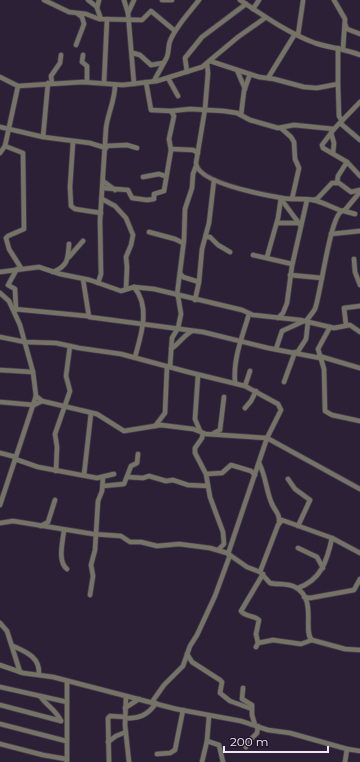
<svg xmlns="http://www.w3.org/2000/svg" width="360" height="762" font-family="Montserrat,sans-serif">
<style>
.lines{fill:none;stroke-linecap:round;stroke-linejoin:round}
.minor-casing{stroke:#473c51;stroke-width:6}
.minor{stroke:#757266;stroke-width:4.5}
</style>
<rect width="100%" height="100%" fill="#2c2036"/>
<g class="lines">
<defs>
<g id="minor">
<polyline points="44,0 69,12 86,14 99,19 142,20 151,11 175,31"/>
<polyline points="88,0 97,7"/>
<polyline points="99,0 97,8 101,19"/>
<polyline points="124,0 128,13 134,84"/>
<polyline points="162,0 172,0"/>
<path d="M240 0C264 16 288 33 315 43 330 48 346 49 360 55"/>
<polyline points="334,0 345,19 343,49"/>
<polyline points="253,9 259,0"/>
<polyline points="128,13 134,0"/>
<polyline points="345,24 347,29 360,34"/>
<polyline points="298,35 303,1"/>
<polyline points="76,45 84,24 82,17 78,14"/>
<polyline points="133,53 140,55 151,65 163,63"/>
<polyline points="83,55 82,62 87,66 87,82"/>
<polyline points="210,61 259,77 274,79 304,87 317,88 338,84 338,48"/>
<path d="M207 64 208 73 205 109 196 163C197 183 265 195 282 198 292 200 303 198 313 200 323 202 333 208 342 211L345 210 360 192"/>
<polyline points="237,70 245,89"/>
<polyline points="187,72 185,58 202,37 246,4"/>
<polyline points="0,77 18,86 83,82 123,85 157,81 202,67 238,37 265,18"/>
<polyline points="168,78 178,96"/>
<polyline points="268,78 295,34"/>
<path d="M154 81C158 73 163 65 167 57 169 52 168 46 170 41 176 26 189 13 199 0"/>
<polyline points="146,82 151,110 171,111 190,109 224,111 237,113 250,120 278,128 294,125 334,129"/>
<polyline points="52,83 51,76 60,63 61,55"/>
<polyline points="104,83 107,19"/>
<polyline points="338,84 339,116 342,121"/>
<polyline points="360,102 334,129 322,145 323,148 347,162 360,176"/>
<polyline points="241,115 244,91 250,74"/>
<polyline points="340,123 360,140"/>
<polyline points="0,127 43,137 90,143 106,148"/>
<polyline points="281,128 291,137 294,142 295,159 299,168 292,199"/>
<polyline points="331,133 334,143 333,153"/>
<polyline points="43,137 48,83"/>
<polyline points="73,142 70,187 71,206 75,209 101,213"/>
<polyline points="5,146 23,153 24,229 8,236 6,238 9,249 21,268"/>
<polyline points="105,146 127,145 137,148"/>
<polyline points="171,149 193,150 198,153"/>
<polyline points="0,153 5,146 18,86"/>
<polyline points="143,177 159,174 165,176"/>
<polyline points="103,181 115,190"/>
<polyline points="337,183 338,176 347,162"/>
<polyline points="103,188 128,190 132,198 147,200 154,199 154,194 164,191 171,150 169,139 174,116 171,111"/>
<polyline points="102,199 115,206 126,218 133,235 131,245 126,257 127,267 126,289"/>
<polyline points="281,199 301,226"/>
<polyline points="313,200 317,199 332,183 339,183 351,192 360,190"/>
<polyline points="344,211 355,214"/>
<polyline points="277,223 299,223"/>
<polyline points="149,232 175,239 183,243"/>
<polyline points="331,234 360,231"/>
<polyline points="206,237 210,237 218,245 230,252"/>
<polyline points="253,255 292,264"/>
<polyline points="69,257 83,241"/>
<polyline points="267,257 278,218 281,198"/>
<polyline points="354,259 355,272 360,285"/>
<polyline points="0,272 39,267 60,274 90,280 121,291 134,287 154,289 242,310 253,315 300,320 334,328 350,325 360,332"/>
<path d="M53 272C68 266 68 259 69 244"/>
<polyline points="180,273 183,277 199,282"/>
<polyline points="290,275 322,278"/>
<polyline points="83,279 89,317 203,332 268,348 320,358"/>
<path d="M98 283 101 274 100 221 106 128C108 113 115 100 115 85"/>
<path d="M134 287C151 307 141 335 135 357"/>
<polyline points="0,293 9,301 20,325 33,372 36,396 0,505"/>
<polyline points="177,295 184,240 185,209 192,188 193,174 196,166"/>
<polyline points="195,300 199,282 202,249 209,223 214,180"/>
<polyline points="14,309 87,316"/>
<polyline points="16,310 15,289 8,285 17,269"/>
<polyline points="278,318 283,313 287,303 292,266 307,200"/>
<path d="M306 321C309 317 312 314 315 309 321 293 330 216 342 211"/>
<polyline points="346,325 344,308 360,306"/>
<polyline points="330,327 318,349 324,369 325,411 332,415 360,421"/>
<polyline points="0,337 25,342 56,343 79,348 121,354 188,372 245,386 278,404 281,410 267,438 228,554"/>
<path d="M171 349C179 344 184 335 192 331"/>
<polyline points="276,349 282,331 304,321"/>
<polyline points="297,353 306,339 308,322"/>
<polyline points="319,356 360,368"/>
<polyline points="170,367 172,338 178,328 181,314 178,296"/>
<polyline points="0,370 33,372"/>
<polyline points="198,375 195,419 200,431"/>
<polyline points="284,382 295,352"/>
<path d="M235 383C233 358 242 338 249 314"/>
<polyline points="245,386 250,371"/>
<polyline points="36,396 42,401 97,414 124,431 161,425 193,429 206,434 267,438 360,489"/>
<polyline points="0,402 34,405 42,401"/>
<polyline points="245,408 251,401 256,391"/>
<polyline points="155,426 165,413 167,366"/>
<polyline points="203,433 202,438 195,448 195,453 206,474 210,497 223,532 224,544 218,550"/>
<polyline points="214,433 220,430 224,397"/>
<polyline points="0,453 16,457"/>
<polyline points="15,459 38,467 97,478 114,474"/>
<path d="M259 463C266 476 266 491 272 504 275 511 280 514 279 521"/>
<polyline points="56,471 57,447 55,434 70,391 66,376 70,346"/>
<polyline points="206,474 222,473 231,465 251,471 255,475"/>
<polyline points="84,475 91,413"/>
<polyline points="127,477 143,478 149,476 166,481 173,480 188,485 208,486"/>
<polyline points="288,479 295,489 310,500 298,526"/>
<polyline points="103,486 124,484 131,466 137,463 138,454"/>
<path d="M0 523 13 521 93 534 121 536 130 542H141L157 546 179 544 210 548 227 553 247 567 260 572 270 583C278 585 287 583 295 587 318 599 302 632 312 640L345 649 360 650"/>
<polyline points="41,526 48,522 55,500"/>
<path d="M64 530C63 541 57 561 67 569"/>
<polyline points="298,548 317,557 323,568"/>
<polyline points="260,572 278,525 282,520 332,538 360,553"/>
<path d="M298 588C321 580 327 561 332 538"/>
<polyline points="90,595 93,576 91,565 95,550 98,501 102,491 103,477"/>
<polyline points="304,597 310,598 354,590 360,579"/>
<polyline points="0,623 7,631 20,672"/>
<path d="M258 643 256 634 259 620C254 615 245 617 241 611L263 574"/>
<path d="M13 646C26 652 40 657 39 674"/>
<polyline points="256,647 258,643 273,640 301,644 312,640"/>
<polyline points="187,654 192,662 220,680 222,682 220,693 230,701 252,709"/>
<polyline points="0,665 23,673 53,677 176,709 241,721 268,730 290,733 347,749 360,751"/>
<polyline points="0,687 67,702"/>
<polyline points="243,688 242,699 252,705 252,715 255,725"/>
<path d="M40 696C47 706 56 710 61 721"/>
<polyline points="126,696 125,725 129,762"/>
<polyline points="152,702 164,685 183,666 190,646 197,635 215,596 230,555"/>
<polyline points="0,705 61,721"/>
<polyline points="125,708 139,699"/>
<path d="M125 718C139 719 148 715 156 703"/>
<polyline points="0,724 66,741"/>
<polyline points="207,741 219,745 223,762"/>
<polyline points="108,742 116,736 126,732"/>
<polyline points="0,744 43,755 66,759"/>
<polyline points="246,747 250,740 257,733 258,726"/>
<polyline points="157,754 170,753 175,750 183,710"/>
<polyline points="67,762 67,682"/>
<polyline points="109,762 108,718 110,716 125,717"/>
<polyline points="202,762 207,741 209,716"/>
<polyline points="345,762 347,749"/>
</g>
</defs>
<use href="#minor" class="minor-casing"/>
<use href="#minor" class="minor"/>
</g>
<path d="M224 746v6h104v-6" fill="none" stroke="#efe7f6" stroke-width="2"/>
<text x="230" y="746" font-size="12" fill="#efe7f6" stroke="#22162b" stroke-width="3" paint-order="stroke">200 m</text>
</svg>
